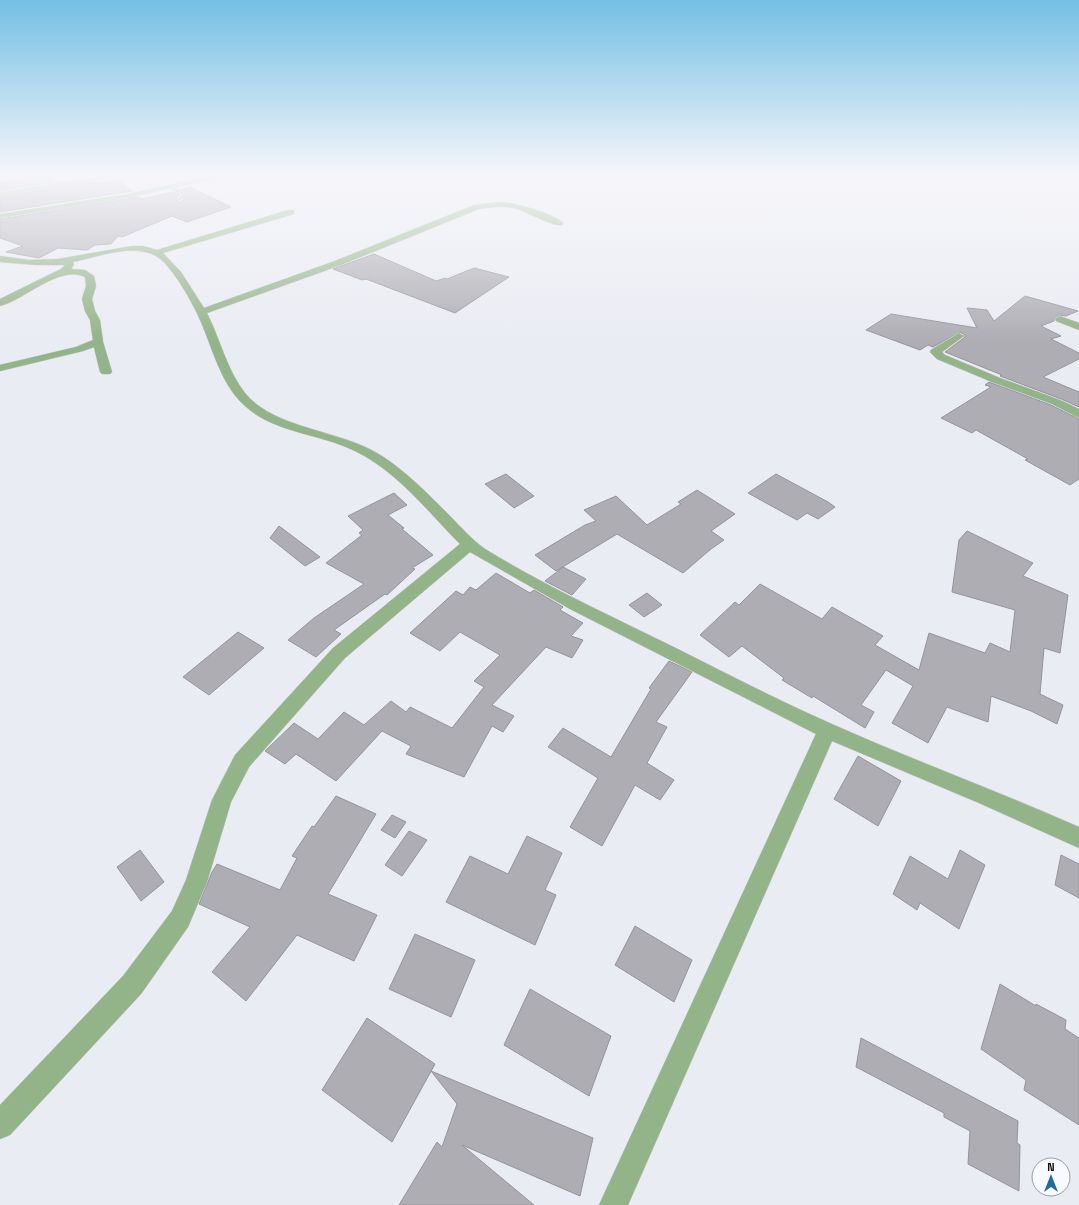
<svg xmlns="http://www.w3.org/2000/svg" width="1079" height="1205" font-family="'Space Grotesk',sans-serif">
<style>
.building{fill:#aeadb3;stroke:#95949a}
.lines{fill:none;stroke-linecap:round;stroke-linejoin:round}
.service-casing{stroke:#c7c8cf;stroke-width:1}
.minor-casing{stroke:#c7c8cf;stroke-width:1}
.service{fill:#93b388;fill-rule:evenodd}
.minor{fill:#93b388;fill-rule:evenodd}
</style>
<rect width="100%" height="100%" fill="#eaecf3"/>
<g class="building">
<polygon points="50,175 53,182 0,190 0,182"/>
<polygon points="119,180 132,191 0,212 0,197 94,182 95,184"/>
<polygon points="190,187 231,207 187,222 172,216 122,237 118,236 111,244 95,245 87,250 58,248 39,258 6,252 23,246 0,238 0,219 139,197 142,199 173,192 180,195 177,197 176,200 180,202 189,195 181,190"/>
<polygon points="374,254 436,281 445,278 447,279 474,268 509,277 455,313 366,279 362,280 333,269"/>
<polygon points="1025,296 1078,311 1066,316 1059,315 1054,319 1054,321 1041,326 1061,336 1051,339 1079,353 1079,359 1043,377 1079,392 1079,407 1061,399 1000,376 1002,375 945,352 965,337 965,335 960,332 933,347 928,345 920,350 866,330 891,314 977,328 967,308 987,310 994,321"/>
<polygon points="989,382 1051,405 1079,419 1079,479 1070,485 1025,460 1028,459 976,430 972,433 941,418 991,387 985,385"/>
<polygon points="506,474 534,496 514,508 485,484"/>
<polygon points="776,474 828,502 835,507 818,519 807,513 797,520 748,493"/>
<polygon points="697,490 735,514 711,531 724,540 711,549 683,573 617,534 556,571 535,555 585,525 596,521 584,510 616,496 647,525 681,504 678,502"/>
<polygon points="394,493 407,505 388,515 404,528 402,529 433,555 412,568 415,569 387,595 385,594 334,630 341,634 316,657 288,640 314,618 364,584 326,563 362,535 359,533 363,530 348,516"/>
<polygon points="279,526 320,557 305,566 270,538"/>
<polygon points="967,531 1033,563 1023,576 1068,595 1060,653 1044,648 1040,694 1063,705 1057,724 1031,711 991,696 988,722 947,707 928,743 892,723 913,686 886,670 861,705 874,712 865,728 813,696 812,698 782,680 784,678 742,646 729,657 700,635 735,602 739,605 760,584 822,619 832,607 883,636 875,645 919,670 929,633 985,653 990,643 1010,652 1015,610 952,592 959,540"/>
<polygon points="563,567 586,579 572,595 545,581"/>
<polygon points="496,573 530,593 534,590 563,607 560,610 583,623 571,636 583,640 572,658 546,647 492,705 514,716 503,732 492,726 464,777 406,754 411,746 382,731 336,781 296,754 285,764 265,751 294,723 318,739 344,712 364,725 391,701 406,712 410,707 452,728 484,687 474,681 500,655 460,632 440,651 410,633 456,591 463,595 470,587 476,590"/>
<polygon points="647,593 662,605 644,617 629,605"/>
<polygon points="238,632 264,648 209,695 183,677"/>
<polygon points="669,661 692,672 656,722 667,727 647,763 674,780 660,800 635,785 602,846 570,827 598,778 548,747 563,728 611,757 651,689 649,688"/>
<polygon points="858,756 901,781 878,826 834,799"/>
<polygon points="336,796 376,814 328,894 377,915 354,961 297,935 246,1001 212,972 250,927 199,904 212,872 217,864 280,890 297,858 292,856 312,826 314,827"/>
<polygon points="392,815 406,822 395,838 381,830"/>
<polygon points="409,831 427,840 402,876 385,865"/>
<polygon points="527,836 562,853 545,890 556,895 535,945 446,902 470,856 508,874"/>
<polygon points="140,850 164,882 141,901 117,867"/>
<polygon points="960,850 985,865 959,929 920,903 917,910 893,894 910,856 948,879"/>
<polygon points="1061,855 1079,864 1079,898 1055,885"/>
<polygon points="635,926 692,960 674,1002 615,965"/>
<polygon points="415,934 475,960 451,1017 389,989"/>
<polygon points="1000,984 1036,1006 1036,1004 1066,1020 1065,1029 1079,1038 1079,1125 1024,1090 1026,1080 981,1049"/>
<polygon points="530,989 611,1036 589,1096 504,1045"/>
<polygon points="367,1018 435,1064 392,1142 322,1090"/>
<polygon points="861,1038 1018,1121 1017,1143 1020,1145 1019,1191 968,1164 970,1131 944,1117 944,1113 856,1067"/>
<polygon points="431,1071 593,1138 580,1196 462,1145 534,1205 399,1205 437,1142 442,1147 457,1104"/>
</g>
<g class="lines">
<defs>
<polygon id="service" points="170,186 187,194 188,195 180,200 178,200 178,198 183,195 169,188"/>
<g id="minor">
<polygon points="220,174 230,174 227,176 127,198 0,218 0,214 127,194"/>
<polygon points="101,176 104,178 103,179 0,196 0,192"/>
<path d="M500 202C515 203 553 213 563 223L562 225C552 227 528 212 517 209 504 205 492 207 479 209L341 265 207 313C220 339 227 370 245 393 276 431 344 429 385 458 410 475 430 496 451 517 462 528 472 540 485 549 537 581 592 607 647 634 709 664 770 697 834 725 915 761 998 791 1079 827V848L979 803 832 741 628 1205H599L816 734 570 609 470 552 345 658 249 767 231 802 207 882 188 927 141 994 10 1135 0 1139V1105L123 976 172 911 186 880 212 800 235 755 333 648 460 544C427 511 398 472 355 451 319 433 273 433 244 405 221 384 213 350 201 322 195 308 187 294 178 280 172 272 165 261 156 256 132 243 98 257 73 262L74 265 71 269 85 270 94 276 96 286 92 299 95 311 100 320 103 342 112 372 110 374H102L100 372 94 347 83 351 0 371V365L76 347 93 340 90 320 85 311 82 299 86 286 85 277C61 264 24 300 0 306V299L61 269 65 265H36L0 262V256L29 260 58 259 132 246H143L157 250 288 210H294V214L163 253 181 272 204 308 335 261 474 205Z"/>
<polygon points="1060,316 1079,323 1079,330 1056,321 1055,319"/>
<polygon points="959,333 964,336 942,352 945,355 1000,378 1060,400 1079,409 1079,418 1052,404 992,382 937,359 930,352 931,350"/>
</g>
</defs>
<use href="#service" class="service-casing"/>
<use href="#minor" class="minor-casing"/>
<use href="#service" class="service"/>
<use href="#minor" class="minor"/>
</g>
<linearGradient id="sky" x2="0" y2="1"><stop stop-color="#74bfe4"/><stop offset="0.51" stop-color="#f6f6fa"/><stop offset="1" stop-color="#f6f6fa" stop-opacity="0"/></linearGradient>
<rect width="1079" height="342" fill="url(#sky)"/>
<g transform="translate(1051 1177)"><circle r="19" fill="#f8faff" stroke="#9a9c9f"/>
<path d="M0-3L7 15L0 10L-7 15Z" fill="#1f6c9f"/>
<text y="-6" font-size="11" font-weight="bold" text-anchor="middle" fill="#0e0e10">N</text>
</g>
</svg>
